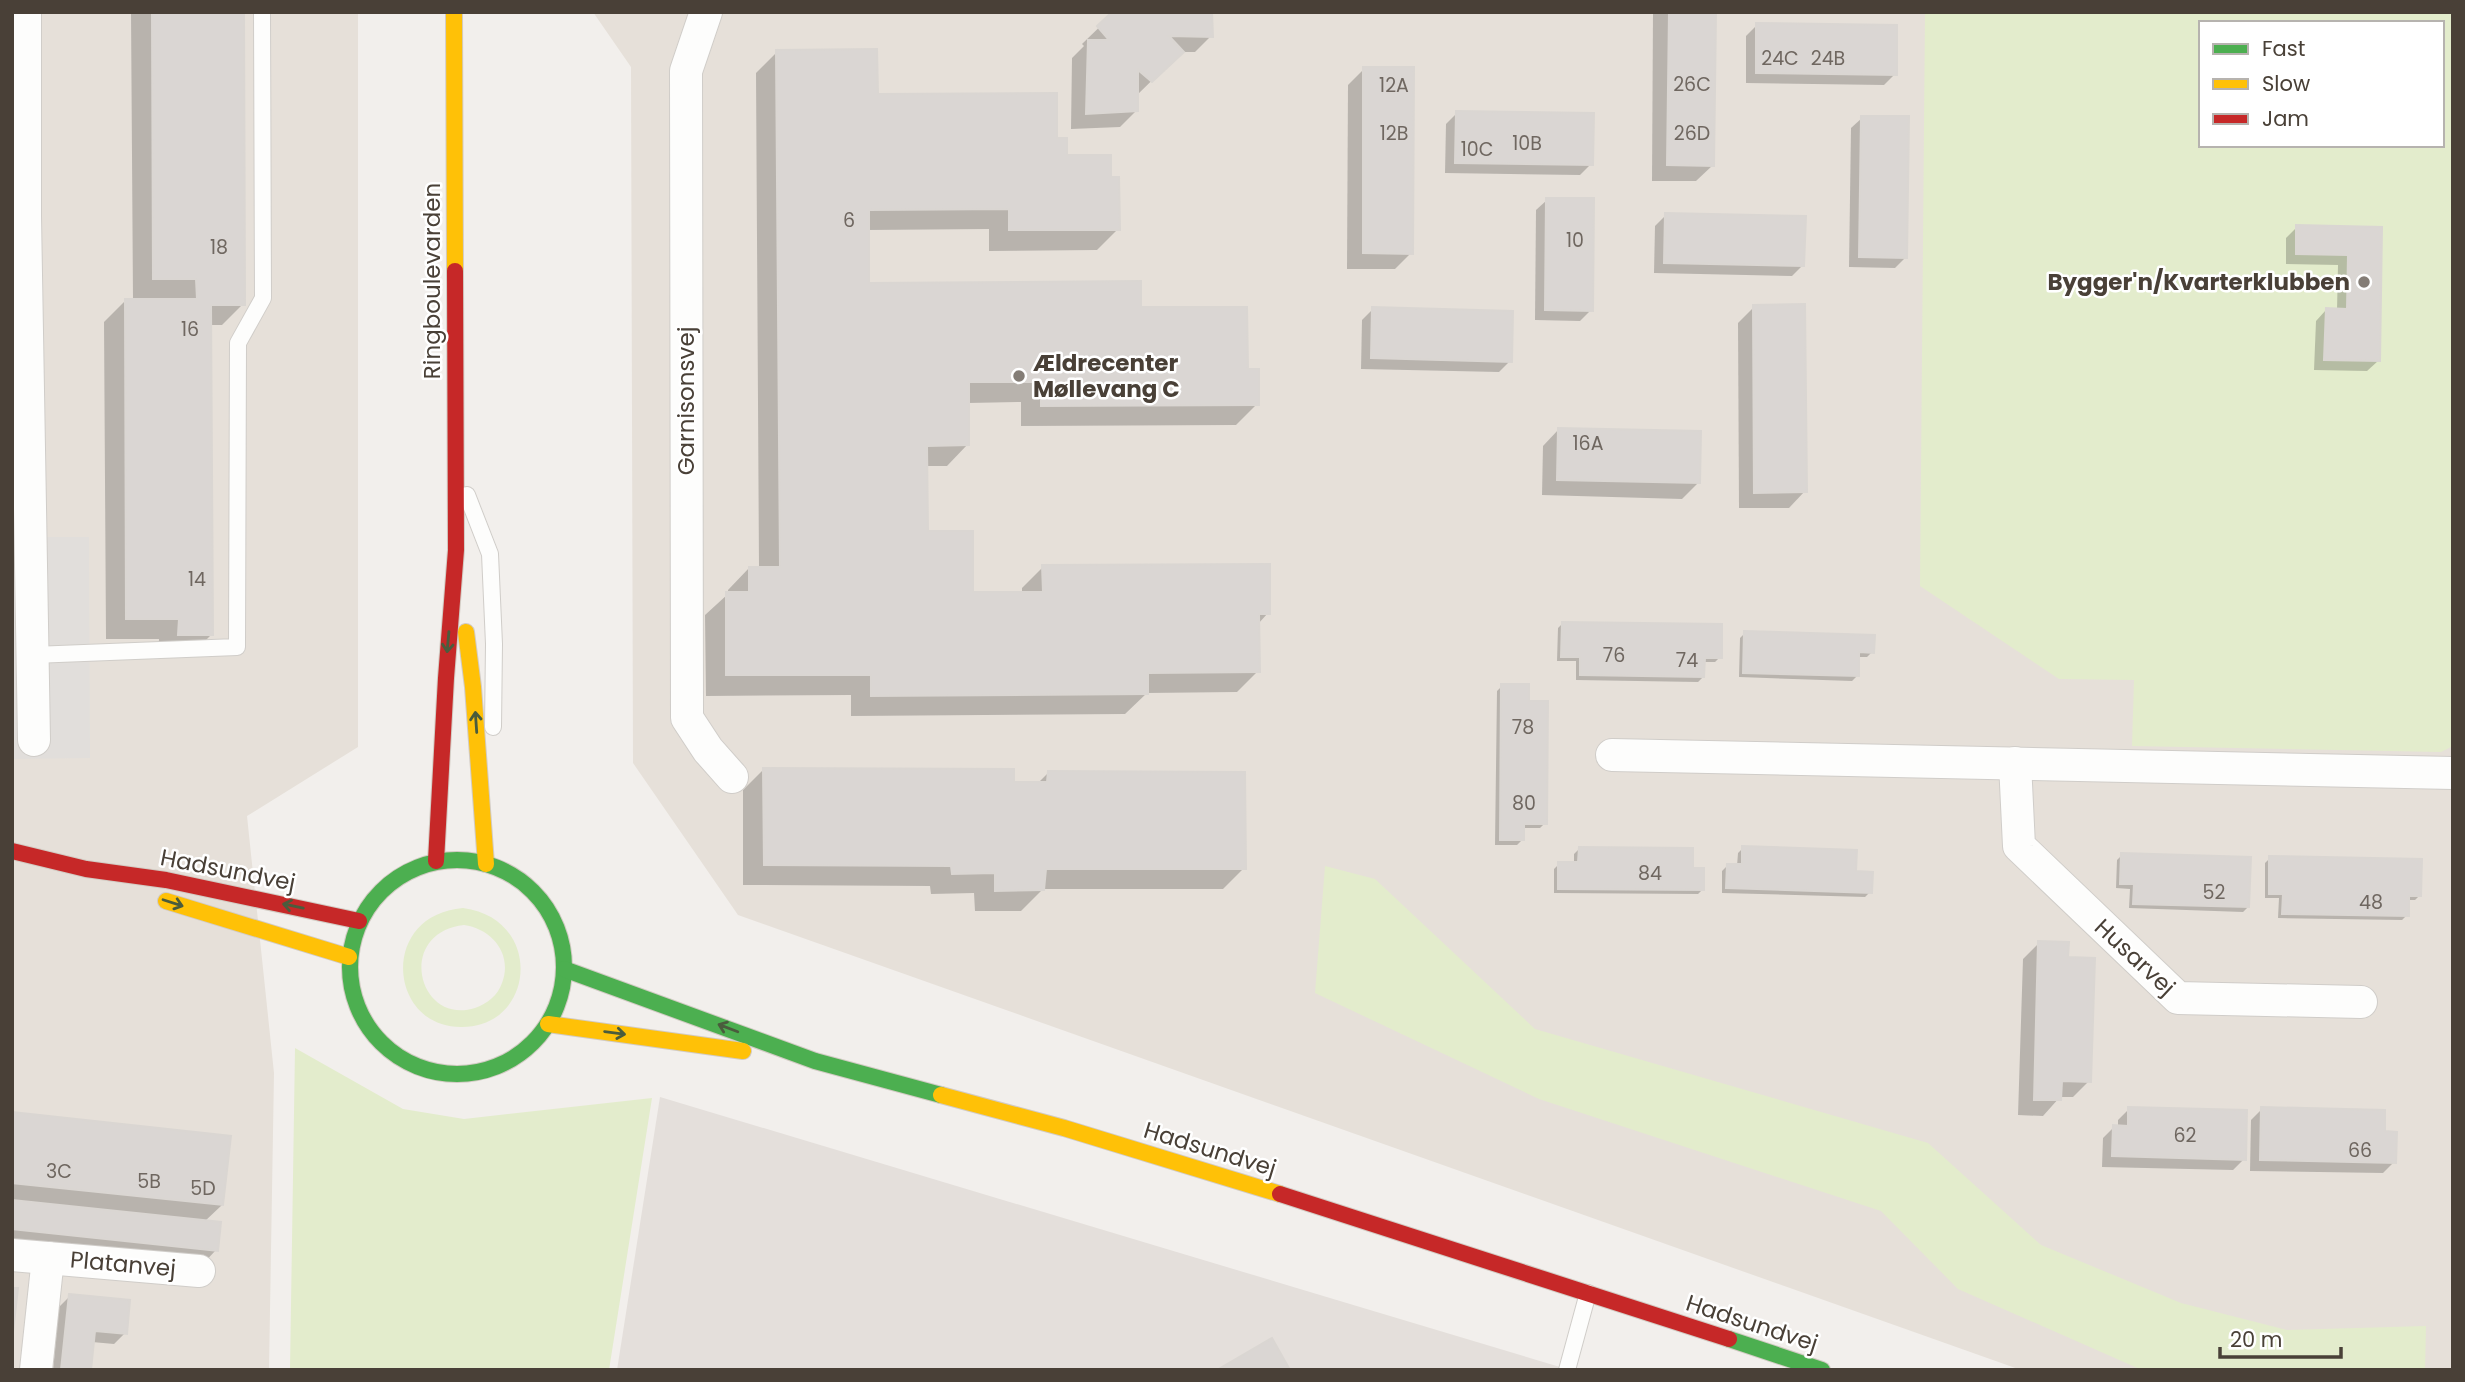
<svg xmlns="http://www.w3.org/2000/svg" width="2465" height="1382" font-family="Poppins,sans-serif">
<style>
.residential{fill:#e6e0d9;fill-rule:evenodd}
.industrial{fill:#e4dfdb}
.green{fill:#e3eccc;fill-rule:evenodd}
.parking{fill:#e1dedb}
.shadow{fill:#0003}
.building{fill:#dad6d3;stroke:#dad6d2;stroke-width:2}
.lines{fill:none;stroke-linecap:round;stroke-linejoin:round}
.lane-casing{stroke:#d0cdc9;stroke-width:18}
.street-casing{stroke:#d0cdc9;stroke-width:34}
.fast-casing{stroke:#d2cbc3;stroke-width:18}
.slow-casing{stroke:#d2cbc3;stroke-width:18}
.jam-casing{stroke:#d2cbc3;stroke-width:18}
.lane{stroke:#fdfdfc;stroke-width:16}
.street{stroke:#fdfdfc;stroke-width:32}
.fast{stroke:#4caf50;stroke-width:16}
.slow{stroke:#ffc107;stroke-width:16}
.jam{stroke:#c62828;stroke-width:16}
.oneway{stroke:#4a5c3d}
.poi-dot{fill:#847d76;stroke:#fff;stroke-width:2.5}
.labels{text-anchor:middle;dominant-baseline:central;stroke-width:5;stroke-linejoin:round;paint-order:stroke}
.number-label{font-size:19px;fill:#6f6760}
.street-label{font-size:23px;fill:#494037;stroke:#fff}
.poi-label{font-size:23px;font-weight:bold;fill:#494037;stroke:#fff;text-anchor:end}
</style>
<rect width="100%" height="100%" fill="#f2efec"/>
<g class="residential">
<polygon points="12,12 358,12 358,747 247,816 274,1073 269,1370 12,1370"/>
<path d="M593 12H2453V1370H2021L738 915 633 763 631 67ZM2201 23H2442V145H2201Z"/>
</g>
<polygon class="industrial" points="660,1097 1570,1370 617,1370"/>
<g class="green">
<path d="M1925 12H2452L2453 746 2441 752 2132 746 2134 680 2059 679 1920 586ZM2201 23H2442V145H2201Z"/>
<polygon points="1325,866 1375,879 1535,1029 1928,1143 2041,1245 2181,1303 2287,1330 2426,1326 2425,1370 2142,1370 1958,1289 1881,1211 1539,1099 1315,993"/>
<path d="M463 908C545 919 535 1028 461 1027 388 1027 379 915 463 908ZM464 925C492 929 513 954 502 983 498 995 487 1004 475 1008 418 1026 395 933 464 925Z"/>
<polygon points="295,1048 403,1109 464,1119 652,1098 609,1370 290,1370"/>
</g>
<polygon class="parking" points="12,537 89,537 90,758 12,759"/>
<g class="shadow">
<polygon points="131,12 242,12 243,304 222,325 210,325 211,635 190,656 158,656 159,639 106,639 104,322 125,301 133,301"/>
<polygon points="1115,12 1211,36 1195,52 1181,52 1136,96 1137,110 1120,127 1071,129 1072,58 1084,46 1082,44"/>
<polygon points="1653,12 1714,12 1713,165 1696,181 1652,181"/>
<polygon points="1757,25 1895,74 1884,85 1746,83 1746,36"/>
<polygon points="777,52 876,96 1055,140 1066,157 1109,178 1118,229 1097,250 989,251 989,229 867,230 867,285 1140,309 1247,371 1257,404 1236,425 1021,426 1021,402 968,403 968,444 947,466 926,466 926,533 971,594 1022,594 1022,588 1043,567 1268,613 1258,624 1258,671 1237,692 1147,693 1125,714 851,716 851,695 706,696 705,615 728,594 728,590 749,568 759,568 756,73"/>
<polygon points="1364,69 1411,253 1395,269 1347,269 1348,85"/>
<polygon points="1457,113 1591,164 1580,175 1445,173 1446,124"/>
<polygon points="1862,118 1906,257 1895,268 1849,267 1851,128"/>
<polygon points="1547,200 1591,310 1580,321 1535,320 1536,210"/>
<polygon points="1666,215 1803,265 1792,276 1654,273 1655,226"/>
<polygon points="2297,227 2380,228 2378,361 2367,371 2314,370 2316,321 2326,310 2337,310 2338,265 2286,264 2286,238"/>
<polygon points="1754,307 1805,491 1789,508 1739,508 1738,323"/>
<polygon points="1373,309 1510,361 1499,372 1361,369 1362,320"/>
<polygon points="1559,429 1698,483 1682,499 1542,495 1543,446"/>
<polygon points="1563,623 1720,657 1715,662 1703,662 1703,677 1698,682 1576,680 1576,661 1557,661 1558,628"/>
<polygon points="1745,633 1872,652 1867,657 1857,657 1857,676 1852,681 1739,677 1740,638"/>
<polygon points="1502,686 1527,702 1545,823 1540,828 1522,828 1522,840 1517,845 1495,845 1497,691"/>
<polygon points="764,769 1037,784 1049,772 1244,868 1223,889 1043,889 1021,911 975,911 974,893 931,894 930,886 743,885 743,790"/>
<polygon points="1743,848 1855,873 1870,892 1865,897 1722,893 1722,871 1727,866 1737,866 1738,853"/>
<polygon points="1579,849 1691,870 1703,889 1698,894 1554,893 1554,869 1559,864 1574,864 1574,854"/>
<polygon points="2122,855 2248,907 2243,912 2129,908 2130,889 2116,888 2117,860"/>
<polygon points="2270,858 2420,895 2415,900 2407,900 2407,915 2402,920 2278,918 2279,898 2265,898 2265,863"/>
<polygon points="2039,943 2067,959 2089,1081 2073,1097 2060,1097 2043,1116 2018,1115 2023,959"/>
<polygon points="2129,1109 2244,1159 2233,1170 2102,1167 2103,1138 2114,1127 2118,1127 2118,1120"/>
<polygon points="2262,1109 2383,1133 2394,1162 2383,1173 2250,1171 2251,1120"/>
<polygon points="12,1114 222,1205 204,1222 216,1250 200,1267 12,1246"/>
<polygon points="70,1296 125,1333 114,1344 92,1342 90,1370 53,1370 59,1307"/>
</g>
<g class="building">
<polygon points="152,12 244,12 245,305 211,305 213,635 178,635 179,619 126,619 125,299 197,299 196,279 153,279"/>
<polygon points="1112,12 1212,12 1213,37 1169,36 1184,52 1152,82 1138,70 1138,111 1086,114 1088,40 1109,40 1097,26"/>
<polygon points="1669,12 1716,12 1714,166 1667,165"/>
<polygon points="1756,23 1897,25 1897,75 1756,73"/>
<polygon points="877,49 878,94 1057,93 1057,138 1067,138 1067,155 1111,155 1111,177 1119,177 1120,230 1009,230 1009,209 869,210 869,283 1141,281 1141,307 1247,307 1248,369 1259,369 1259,405 1041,406 1041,382 969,382 969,445 927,446 928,531 973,531 973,592 1043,592 1042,565 1270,564 1270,614 1259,614 1260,672 1148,673 1148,694 871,696 871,675 726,675 726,592 749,592 749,567 780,567 776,50"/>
<polygon points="1363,67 1414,67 1413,254 1363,253"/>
<polygon points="1456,111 1594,113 1593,165 1455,163"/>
<polygon points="1861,116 1909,116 1907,258 1859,257"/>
<polygon points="1546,198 1594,198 1593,311 1545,310"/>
<polygon points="1665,213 1806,216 1804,266 1664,263"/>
<polygon points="2296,225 2382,227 2380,361 2324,360 2326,308 2347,309 2348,255 2296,254"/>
<polygon points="1805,304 1807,492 1754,493 1753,305"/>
<polygon points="1372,307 1513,311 1512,362 1371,358"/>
<polygon points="1558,428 1701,431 1700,483 1557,480"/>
<polygon points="1562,622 1722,624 1722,658 1705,658 1704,677 1580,675 1580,657 1561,657"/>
<polygon points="1744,631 1875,635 1874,653 1859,652 1859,676 1743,673"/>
<polygon points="1501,684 1529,684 1529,701 1548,701 1547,824 1524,824 1524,840 1500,840"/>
<polygon points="763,768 1014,769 1014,782 1047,782 1048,771 1245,772 1246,869 1046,869 1044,890 995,891 995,873 952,874 951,866 764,865"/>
<polygon points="1742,846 1857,850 1856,871 1873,872 1872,893 1726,888 1727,864 1742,864"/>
<polygon points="1579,847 1693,848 1693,868 1704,868 1704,890 1558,889 1558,862 1578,862"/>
<polygon points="2121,853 2251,857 2249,907 2133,904 2134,884 2120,884"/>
<polygon points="2269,856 2422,859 2421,896 2409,896 2409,916 2282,914 2283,894 2269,894"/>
<polygon points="2038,941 2069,942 2068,957 2095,958 2091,1082 2062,1081 2061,1100 2034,1100"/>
<polygon points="2128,1107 2247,1110 2246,1160 2112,1156 2113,1125 2128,1126"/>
<polygon points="2261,1107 2385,1110 2385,1131 2397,1132 2396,1163 2260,1160"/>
<polygon points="12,1112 231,1136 223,1205 12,1183"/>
<polygon points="12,1200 221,1222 218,1251 12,1229"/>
<polygon points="12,1288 18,1288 12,1341"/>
<polygon points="69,1294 130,1300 127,1334 95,1331 91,1370 61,1370"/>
<polygon points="1272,1338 1290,1370 1217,1370"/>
</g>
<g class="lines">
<defs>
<g id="lane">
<polyline points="467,495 490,554 494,644 493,727"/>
<polyline points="33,655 237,647 238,343 263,298 262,12"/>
<polyline points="1567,1370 1588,1293"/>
</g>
<g id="street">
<polyline points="25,12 25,216 34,740"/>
<polyline points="706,12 686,71 687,718 708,750 732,777"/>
<polyline points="1612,755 2453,773"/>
<polyline points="2015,763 2019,846 2178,998 2361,1002"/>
<polyline points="12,1255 199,1271"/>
<polyline points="36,1370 48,1258"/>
</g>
<g id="fast">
<circle cx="457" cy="967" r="107"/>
<polyline points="564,969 815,1061 941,1095"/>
<polyline points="1729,1339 1822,1370"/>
</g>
<g id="slow">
<polyline points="454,12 455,271"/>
<polyline points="466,632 473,687 486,864"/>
<polyline points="166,901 349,957"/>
<polyline points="548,1024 743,1051"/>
<polyline points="941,1095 1064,1128 1280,1194"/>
</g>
<g id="jam">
<polyline points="12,851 86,869 166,880 359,921"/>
<polyline points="436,861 446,678 456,550 455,271"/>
<polyline points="1280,1194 1729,1339"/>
</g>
</defs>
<use href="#lane" class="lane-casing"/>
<use href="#street" class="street-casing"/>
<use href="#fast" class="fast-casing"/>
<use href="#slow" class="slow-casing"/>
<use href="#jam" class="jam-casing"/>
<use href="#lane" class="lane"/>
<use href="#street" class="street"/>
<use href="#fast" class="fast"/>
<use href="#slow" class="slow"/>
<use href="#jam" class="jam"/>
</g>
<defs><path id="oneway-shaft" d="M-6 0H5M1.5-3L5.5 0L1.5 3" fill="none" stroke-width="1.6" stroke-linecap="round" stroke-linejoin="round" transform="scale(1.75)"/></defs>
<g class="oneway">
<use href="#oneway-shaft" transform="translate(448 642) rotate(95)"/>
<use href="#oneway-shaft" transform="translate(476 722) rotate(-94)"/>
<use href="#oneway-shaft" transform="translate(173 903) rotate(18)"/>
<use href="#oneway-shaft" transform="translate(293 906) rotate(-168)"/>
<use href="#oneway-shaft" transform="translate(728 1028) rotate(-159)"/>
<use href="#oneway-shaft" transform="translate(615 1033) rotate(8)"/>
</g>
<g class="poi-dot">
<circle cx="2364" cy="282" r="7"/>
<circle cx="1019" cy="376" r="7"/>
</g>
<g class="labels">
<g class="number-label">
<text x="1780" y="58">24C</text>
<text x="1828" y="58">24B</text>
<text x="1692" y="84">26C</text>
<text x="1394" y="85">12A</text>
<text x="1394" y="133">12B</text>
<text x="1692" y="133">26D</text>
<text x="1527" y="143">10B</text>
<text x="1477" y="149">10C</text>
<text x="849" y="220">6</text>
<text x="1575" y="240">10</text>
<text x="219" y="247">18</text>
<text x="190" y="329">16</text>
<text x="1588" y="443">16A</text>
<text x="197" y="579">14</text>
<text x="1614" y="655">76</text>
<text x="1687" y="660">74</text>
<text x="1523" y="727">78</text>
<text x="1524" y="803">80</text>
<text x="1650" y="873">84</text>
<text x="2214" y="892">52</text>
<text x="2371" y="902">48</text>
<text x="2185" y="1135">62</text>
<text x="2360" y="1150">66</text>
<text x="59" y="1171">3C</text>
<text x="149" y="1181">5B</text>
<text x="203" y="1188">5D</text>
</g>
<g class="street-label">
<text transform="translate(432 281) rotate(-90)">Ringboulevarden</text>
<text transform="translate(686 401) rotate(-90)">Garnisonsvej</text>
<text transform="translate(228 870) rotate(11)">Hadsundvej</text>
<text transform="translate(2135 957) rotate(43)">Husarvej</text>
<text transform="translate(1210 1149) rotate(17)">Hadsundvej</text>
<text transform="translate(123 1264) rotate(5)">Platanvej</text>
<text transform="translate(1752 1323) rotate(18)">Hadsundvej</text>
</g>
<g class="poi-label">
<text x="2350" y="282">Bygger'n/Kvarterklubben</text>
<text x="1033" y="363" text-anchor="start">Ældrecenter<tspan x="1033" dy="26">Møllevang C</tspan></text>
</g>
</g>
<rect width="2465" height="1382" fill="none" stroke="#494037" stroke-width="28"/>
<rect x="2199" y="21" width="245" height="126" fill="#ffffff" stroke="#b6b3af" stroke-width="2"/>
<rect x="2213" y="44" width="35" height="10" fill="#4caf50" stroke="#b6b3af" stroke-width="2"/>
<text x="2262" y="56" font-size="21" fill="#494037">Fast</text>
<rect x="2213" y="79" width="35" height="10" fill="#ffc107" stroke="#b6b3af" stroke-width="2"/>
<text x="2262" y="91" font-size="21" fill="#494037">Slow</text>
<rect x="2213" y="114" width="35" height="10" fill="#c62828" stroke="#b6b3af" stroke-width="2"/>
<text x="2262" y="126" font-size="21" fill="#494037">Jam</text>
<path d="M2220 1347v10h121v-10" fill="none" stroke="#494037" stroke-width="3.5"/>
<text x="2230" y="1347" font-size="21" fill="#494037" stroke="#ffffff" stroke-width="5" paint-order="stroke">20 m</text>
</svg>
